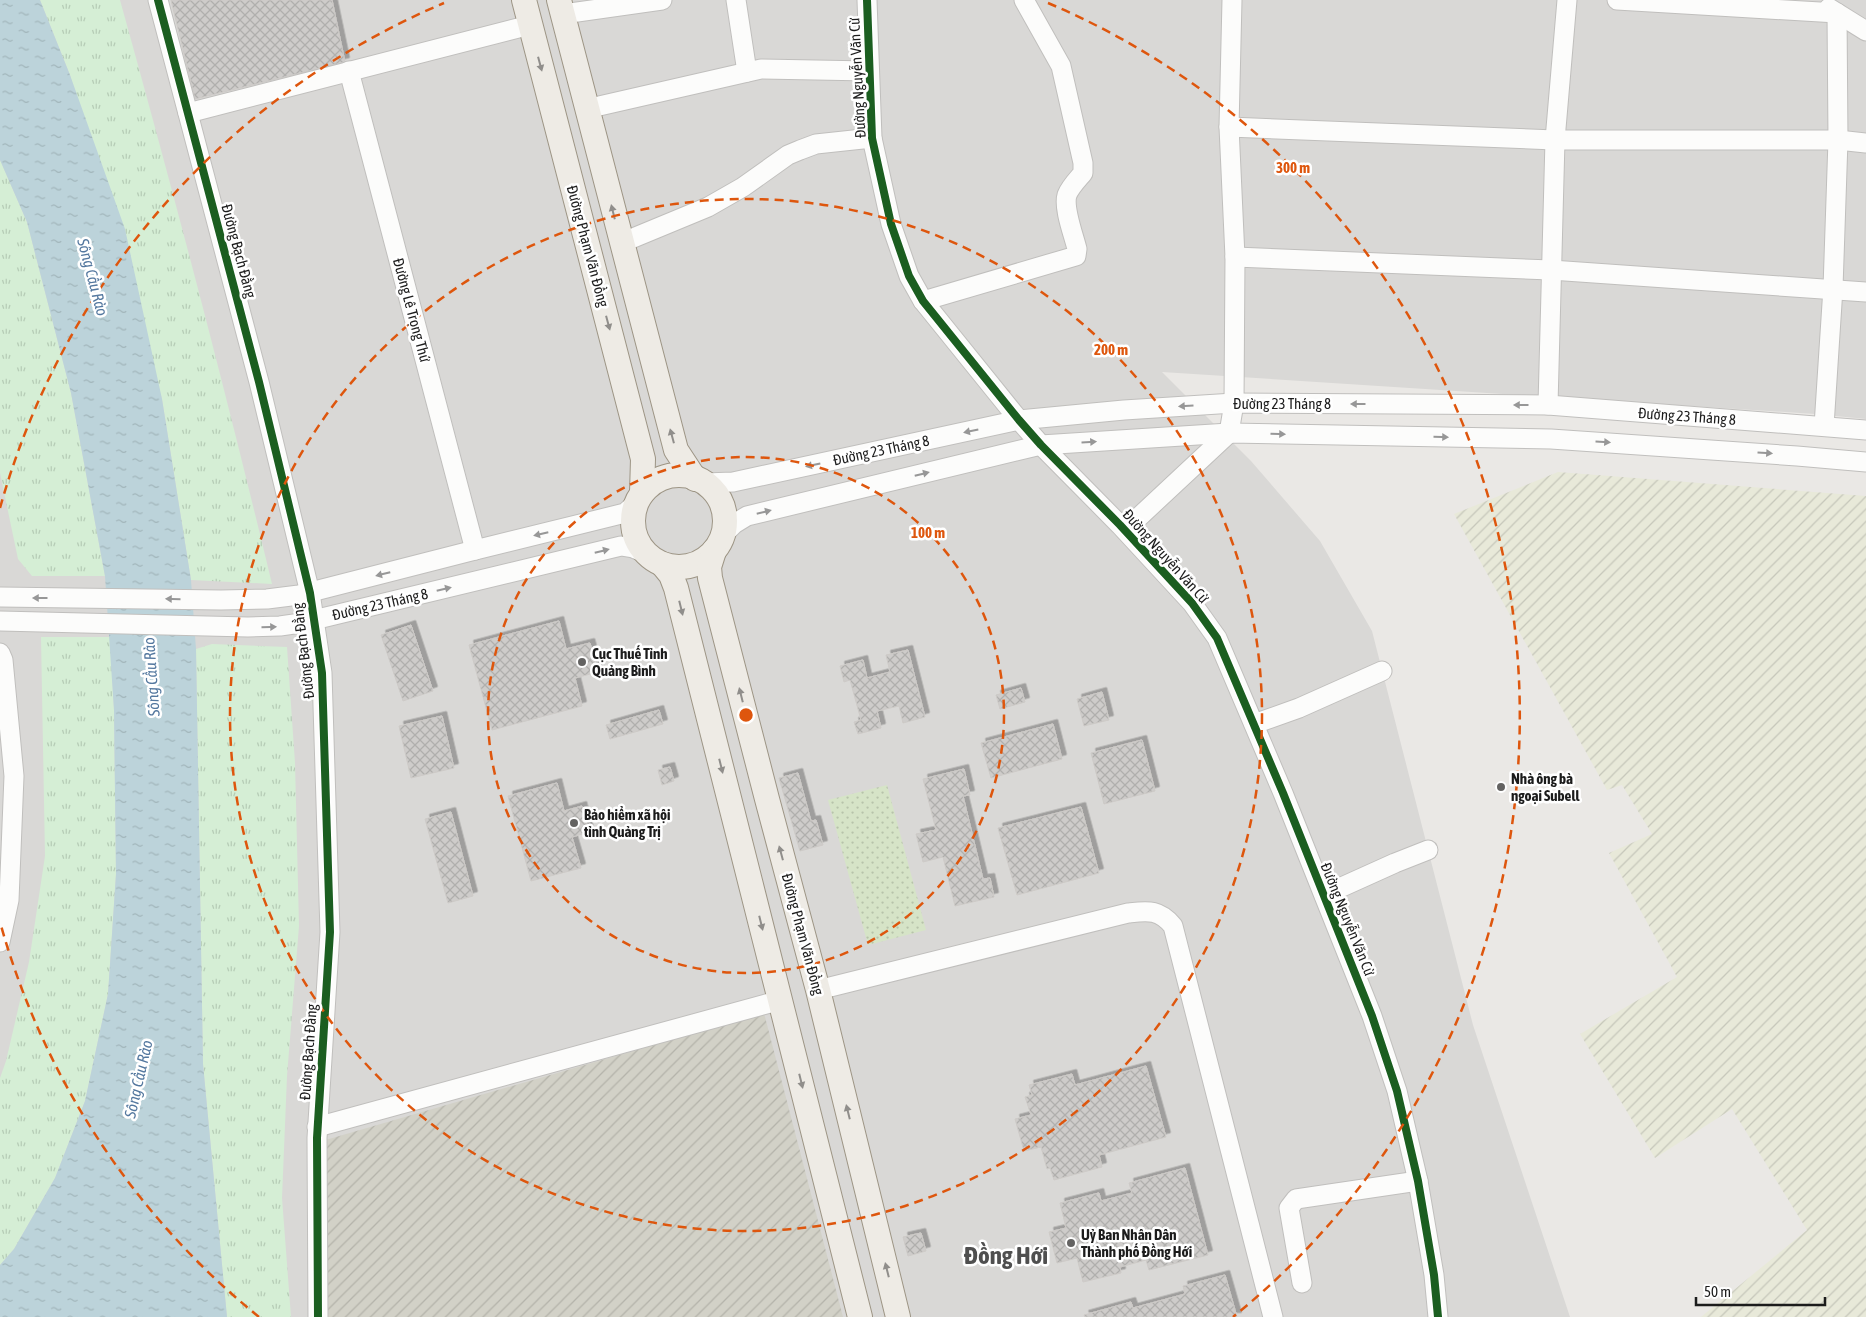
<svg xmlns="http://www.w3.org/2000/svg" width="1866" height="1317" font-family="'Asap Condensed',sans-serif">
<style>
.residential{fill:#d9d8d6}
.construction{fill:url(#construction-furrows)}
.farmland{fill:url(#farmland-furrows)}
.grass{fill:url(#grass-dots)}
.park{fill:url(#park-tufts)}
.water{fill:url(#water-ripples)}
.building{fill:url(#building-cross-hatch);stroke:#cdcac7;filter:url(#shadow)}
.lines{fill:none;stroke-linecap:round;stroke-linejoin:round}
.minor-casing{stroke:#c0bfbd;stroke-width:21}
.major-casing{stroke:#9d9585;stroke-width:26}
.minor{stroke:#fcfcfb;stroke-width:19}
.major{stroke:#eeebe5;stroke-width:24}
.cycleway-casing{stroke:#fff;stroke-width:11}
.cycleway{stroke:#1b5e20;stroke-width:8}
.oneway{fill:#908e8b}
.oneway2{fill:#979797}
.ring{fill:none;stroke:#de560d;stroke-width:2.5;stroke-dasharray:9 6}
.poi-dot{fill:#646362;stroke:#fff;stroke-width:2}
.labels{text-anchor:middle;dominant-baseline:central;stroke-width:5;stroke-linejoin:round;paint-order:stroke}
.street-label{font-size:15px;fill:#1c1c1c;stroke:#fff}
.poi-label{font-size:15px;font-weight:bold;fill:#1c1c1c;stroke:#fff;text-anchor:start}
.water-label{font-size:16px;font-style:italic;fill:#54789f;stroke:#fff}
.town-label{font-size:25px;font-weight:bold;fill:#4f4f4f;stroke:#fff}
.centre{fill:#de560d;stroke:#fff;stroke-width:2.5}
.ring-label{font-size:15px;text-anchor:middle;font-weight:bold;fill:#de560d;stroke:#fff;stroke-width:5;stroke-linejoin:round;paint-order:stroke}
</style>
<defs>
<pattern id="construction-furrows" width="10" height="10" patternUnits="userSpaceOnUse" patternTransform="scale(1.25)"><rect width="10" height="10" fill="#d2d1c7"/><path d="M-1 1l2-2M0 10L10 0M9 11l2-2" fill="none" stroke="#b4b3aa"/></pattern>
<pattern id="farmland-furrows" width="10" height="10" patternUnits="userSpaceOnUse" patternTransform="scale(1.25)"><rect width="10" height="10" fill="#e8e9d9"/><path d="M-1 1l2-2M0 10L10 0M9 11l2-2" fill="none" stroke="#c6c7ba"/></pattern>
<pattern id="grass-dots" width="8" height="8" patternUnits="userSpaceOnUse" patternTransform="scale(1.25)"><rect width="8" height="8" fill="#d6e4c7"/><path d="M2 2h.1M6 6h.1" fill="none" stroke="#b7c3aa" stroke-width="1.8" stroke-linecap="round"/></pattern>
<pattern id="park-tufts" width="24" height="20" patternUnits="userSpaceOnUse" patternTransform="scale(1.25)"><rect width="24" height="20" fill="#d5eed5"/><path d="M3 7l-1-3M5 7V3M7 7l1-3M15 17l-1-3M17 17v-4M19 17l1-3" fill="none" stroke="#b6ccb6"/></pattern>
<pattern id="water-ripples" width="26" height="14" patternUnits="userSpaceOnUse" patternTransform="scale(1.25)"><rect width="26" height="14" fill="#bcd3da"/><path d="M2 4q2-2 4 0t4 0M15 11q2-2 4 0t4 0" fill="none" stroke="#a1b5ba"/></pattern>
<pattern id="building-cross-hatch" width="8" height="8" patternUnits="userSpaceOnUse" patternTransform="scale(1.25)"><rect width="8" height="8" fill="#ceccca"/><path d="M0 0l8 8M0 8l8-8" fill="none" stroke="#b0afad"/></pattern>
<filter id="shadow"><feDropShadow dx="4.5" dy="-4.5" stdDeviation="0" flood-color="#0004"/></filter>
</defs>
<rect width="100%" height="100%" fill="#eae8e5"/>
<polygon class="residential" points="0,0 1866,0 1866,419 1815,414 1162,372 1251,461 1320,541 1372,631 1473,1025 1570,1317 0,1317"/>
<polygon class="construction" points="764,1013 843,1317 325,1317 322,1141"/>
<polygon class="farmland" points="1558,472 1866,496 1866,1317 1701,1317 1807,1230 1732,1109 1655,1158 1580,1034 1677,977 1609,853 1652,834 1622,785 1607,790 1454,514"/>
<polygon class="grass" points="887,785 926,930 868,945 828,800"/>
<g class="park">
<path d="M40 0H120C174 194 225 388 272 584L191 580 162 399 70 75Z"/>
<polygon points="0,160 27,222 71,393 105,576 32,576 18,559 0,473"/>
<polygon points="41,637 110,637 114,710 116,874 108,994 85,1101 55,1178 14,1249 0,1265 0,1078 6,1061 29,962 45,856"/>
<polygon points="212,644 287,647 295,763 299,926 287,1076 282,1198 291,1317 227,1317 203,1064 196,649"/>
</g>
<polygon class="water" points="0,0 40,0 70,75 125,229 162,399 191,580 196,649 203,1064 227,1317 0,1317 0,1265 14,1249 55,1178 85,1101 108,994 116,874 114,710 105,576 71,393 27,222 0,160"/>
<g class="building">
<polygon points="171,0 332,0 345,62 195,99"/>
<polygon points="559,621 566,649 590,643 598,672 575,678 582,706 492,730 469,645"/>
<polygon points="411,625 433,691 403,701 381,635"/>
<polygon points="908,650 925,717 903,723 899,706 877,711 881,728 858,734 854,722 861,720 850,680 844,682 840,666 863,660 867,678 890,672 886,655"/>
<polygon points="1021,688 1025,702 1000,709 996,695"/>
<polygon points="1102,692 1109,720 1084,726 1077,699"/>
<polygon points="659,710 663,724 610,739 606,725"/>
<polygon points="442,716 454,768 411,778 399,726"/>
<polygon points="1053,724 1062,759 991,778 981,743"/>
<polygon points="1142,740 1155,791 1104,804 1091,753"/>
<polygon points="670,767 674,781 662,785 658,770"/>
<polygon points="964,769 970,795 963,796 983,879 990,878 994,897 955,906 943,857 923,862 916,834 936,830 923,779"/>
<polygon points="798,773 811,821 816,820 823,845 800,851 779,778"/>
<polygon points="557,783 564,811 582,806 589,832 572,837 581,868 531,881 508,796"/>
<polygon points="1081,807 1099,873 1017,895 998,828"/>
<polygon points="451,812 473,896 448,903 425,819"/>
<polygon points="1146,1066 1166,1137 1099,1155 1102,1167 1054,1180 1050,1168 1047,1169 1041,1147 1024,1151 1015,1119 1031,1115 1025,1097 1032,1095 1029,1085 1072,1074 1075,1085"/>
<polygon points="1185,1168 1208,1255 1149,1270 1146,1260 1120,1267 1121,1273 1083,1282 1077,1258 1057,1263 1049,1232 1066,1228 1060,1203 1099,1193 1101,1201 1132,1193 1129,1183"/>
<polygon points="921,1233 926,1251 908,1256 903,1237"/>
<polygon points="1225,1275 1237,1317 1085,1317 1084,1315 1131,1302 1133,1308 1185,1294 1183,1286"/>
</g>
<g class="lines">
<defs>
<g id="minor">
<polyline points="158,0 259,382 310,593 322,673 330,932 317,1138 318,1317"/>
<polyline points="736,0 747,72"/>
<polyline points="867,0 872,138 891,224 909,276 923,301 1019,420 1041,445 1120,525 1192,603 1217,638 1283,793 1372,1016 1397,1091 1418,1181 1434,1275 1438,1317"/>
<polyline points="1617,0 1837,13 1838,140 1833,288 1824,426"/>
<polyline points="1829,8 1866,31"/>
<polyline points="563,14 662,0"/>
<polyline points="349,71 475,550"/>
<polyline points="586,109 761,69 869,71"/>
<polyline points="188,113 530,25"/>
<polyline points="1229,127 1555,140 1838,140 1866,143"/>
<polyline points="621,243 708,207 743,187 788,155 800,150 816,144 872,138"/>
<polyline points="1235,257 1551,270 1866,292"/>
<path d="M923 301 1076 256 1077 249C1074 236 1063 208 1067 195 1070 187 1078 179 1083 173V163L1061 66 1024 0"/>
<polyline points="1548,405 1555,140 1567,0"/>
<polyline points="705,483 733,482 1019,420 1124,410 1234,403 1548,405 1866,430"/>
<polyline points="1125,530 1229,433 1234,403 1235,257 1229,127 1232,0"/>
<polyline points="723,535 734,524 747,516 1041,445 1229,433 1551,439 1797,456 1866,462"/>
<polyline points="0,597 221,600 267,599 299,595 475,550 613,516 625,513 636,503"/>
<polyline points="0,621 248,627 280,626 301,623 621,546 633,548 645,553"/>
<polyline points="0,653 3,660 14,776 9,900 0,942"/>
<polyline points="1254,724 1299,708 1382,671"/>
<polyline points="1324,895 1395,863 1428,850"/>
<path d="M818 990 1128 913C1148 911 1159 909 1173 926L1273 1317"/>
<polyline points="317,1127 781,1000"/>
<polyline points="1302,1283 1289,1208 1296,1199 1418,1181"/>
</g>
<g id="major">
<polyline points="524,0 643,459 642,493"/>
<polyline points="559,0 676,450 695,479"/>
<circle cx="679" cy="521" r="46"/>
<polyline points="714,551 709,567 710,578 767,799 818,990 898,1317"/>
<polyline points="662,564 671,575 676,588 860,1317"/>
</g>
</defs>
<use href="#minor" class="minor-casing"/>
<use href="#major" class="major-casing"/>
<use href="#minor" class="minor"/>
<use href="#major" class="major"/>
<defs>
<g id="cycleway">
<polyline points="158,0 259,382 310,593 322,673 330,932 317,1138 318,1317"/>
<polyline points="867,0 872,138 891,224 909,276 923,301 1019,420 1041,445 1120,525 1192,603 1217,638 1283,793 1372,1016 1397,1091 1418,1181 1434,1275 1438,1317"/>
</g>
</defs>
<use href="#cycleway" class="cycleway-casing"/>
<use href="#cycleway" class="cycleway"/>
</g>
<defs><path id="oneway-solid" d="M-6-.8H1V-3.2L6.5 0L1 3.2V.8H-6Z" transform="scale(1.25)"/></defs>
<g class="oneway">
<use href="#oneway-solid" transform="translate(540 64) rotate(75)"/>
<use href="#oneway-solid" transform="translate(613 212) rotate(-104)"/>
<use href="#oneway-solid" transform="translate(608 323) rotate(75)"/>
<use href="#oneway-solid" transform="translate(672 436) rotate(-105)"/>
<use href="#oneway-solid" transform="translate(681 608) rotate(76)"/>
<use href="#oneway-solid" transform="translate(741 695) rotate(-104)"/>
<use href="#oneway-solid" transform="translate(721 766) rotate(76)"/>
<use href="#oneway-solid" transform="translate(781 853) rotate(-105)"/>
<use href="#oneway-solid" transform="translate(761 923) rotate(76)"/>
<use href="#oneway-solid" transform="translate(801 1081) rotate(76)"/>
<use href="#oneway-solid" transform="translate(848 1112) rotate(-104)"/>
<use href="#oneway-solid" transform="translate(887 1270) rotate(-104)"/>
</g>
<g class="oneway2">
<use href="#oneway-solid" transform="translate(1358 404) rotate(-180)"/>
<use href="#oneway-solid" transform="translate(1521 405) rotate(-180)"/>
<use href="#oneway-solid" transform="translate(1186 406) rotate(176)"/>
<use href="#oneway-solid" transform="translate(971 431) rotate(168)"/>
<use href="#oneway-solid" transform="translate(1278 434) rotate(1)"/>
<use href="#oneway-solid" transform="translate(1441 437) rotate(1)"/>
<use href="#oneway-solid" transform="translate(1089 442) rotate(-4)"/>
<use href="#oneway-solid" transform="translate(1603 442) rotate(4)"/>
<use href="#oneway-solid" transform="translate(1765 453) rotate(4)"/>
<use href="#oneway-solid" transform="translate(813 465) rotate(168)"/>
<use href="#oneway-solid" transform="translate(922 474) rotate(-14)"/>
<use href="#oneway-solid" transform="translate(764 512) rotate(-14)"/>
<use href="#oneway-solid" transform="translate(541 534) rotate(167)"/>
<use href="#oneway-solid" transform="translate(602 551) rotate(-14)"/>
<use href="#oneway-solid" transform="translate(383 574) rotate(166)"/>
<use href="#oneway-solid" transform="translate(444 589) rotate(-13)"/>
<use href="#oneway-solid" transform="translate(40 598) rotate(-180)"/>
<use href="#oneway-solid" transform="translate(173 599) rotate(-179)"/>
<use href="#oneway-solid" transform="translate(269 627) rotate(-2)"/>
</g>
<g class="ring">
<circle cx="746" cy="715" r="258"/>
<circle cx="746" cy="715" r="516"/>
<path d="M259 1317A774 774 0 0 1 0 922M0 508A774 774 0 0 1 444 3M1048 3A774 774 0 0 1 1233 1317"/>
</g>
<g class="poi-dot">
<circle cx="582" cy="662" r="5"/>
<circle cx="1501" cy="787" r="5"/>
<circle cx="574" cy="823" r="5"/>
<circle cx="1071" cy="1243" r="5"/>
</g>
<g class="labels">
<g class="street-label">
<text transform="translate(857 78) rotate(-93)">Đường Nguyễn Văn Cừ</text>
<text transform="translate(588 246) rotate(75)">Đường Phạm Văn Đồng</text>
<text transform="translate(239 251) rotate(75)">Đường Bạch Đằng</text>
<text transform="translate(412 310) rotate(75)">Đường Lê Trọng Thứ</text>
<text x="1282" y="403">Đường 23 Tháng 8</text>
<text transform="translate(1687 416) rotate(4)">Đường 23 Tháng 8</text>
<text transform="translate(881 450) rotate(-12)">Đường 23 Tháng 8</text>
<text transform="translate(1166 556) rotate(48)">Đường Nguyễn Văn Cừ</text>
<text transform="translate(380 604) rotate(-13)">Đường 23 Tháng 8</text>
<text transform="translate(303 651) rotate(-97)">Đường Bạch Đằng</text>
<text transform="translate(1348 919) rotate(68)">Đường Nguyễn Văn Cừ</text>
<text transform="translate(803 934) rotate(75)">Đường Phạm Văn Đồng</text>
<text transform="translate(308 1052) rotate(-86)">Đường Bạch Đằng</text>
</g>
<g class="poi-label">
<text x="592" y="653">Cục Thuế Tỉnh<tspan x="592" dy="17">Quảng Bình</tspan></text>
<text x="1511" y="778">Nhà ông bà<tspan x="1511" dy="17">ngoại Subell</tspan></text>
<text x="584" y="814">Bảo hiểm xã hội<tspan x="584" dy="17">tỉnh Quảng Trị</tspan></text>
<text x="1081" y="1234">Uỷ Ban Nhân Dân<tspan x="1081" dy="17">Thành phố Đồng Hới</tspan></text>
</g>
<g class="water-label">
<text transform="translate(93 277) rotate(75)">Sông Cầu Rào</text>
<text transform="translate(151 677) rotate(-94)">Sông Cầu Rào</text>
<text transform="translate(138 1079) rotate(-77)">Sông Cầu Rào</text>
</g>
<g class="town-label">
<text x="1006" y="1255">Đồng Hới</text>
</g>
</g>
<circle cx="746" cy="715" r="8" class="centre"/>
<g class="ring-label">
<text x="1293" y="173">300 m</text>
<text x="1111" y="355">200 m</text>
<text x="928" y="538">100 m</text>
</g>
<path d="M1696 1297v8h129v-8" fill="none" stroke="#1c1c1c" stroke-width="2.5"/>
<text x="1704" y="1297" font-size="15" fill="#1c1c1c" stroke="#ffffff" stroke-width="4" paint-order="stroke">50 m</text>
</svg>
